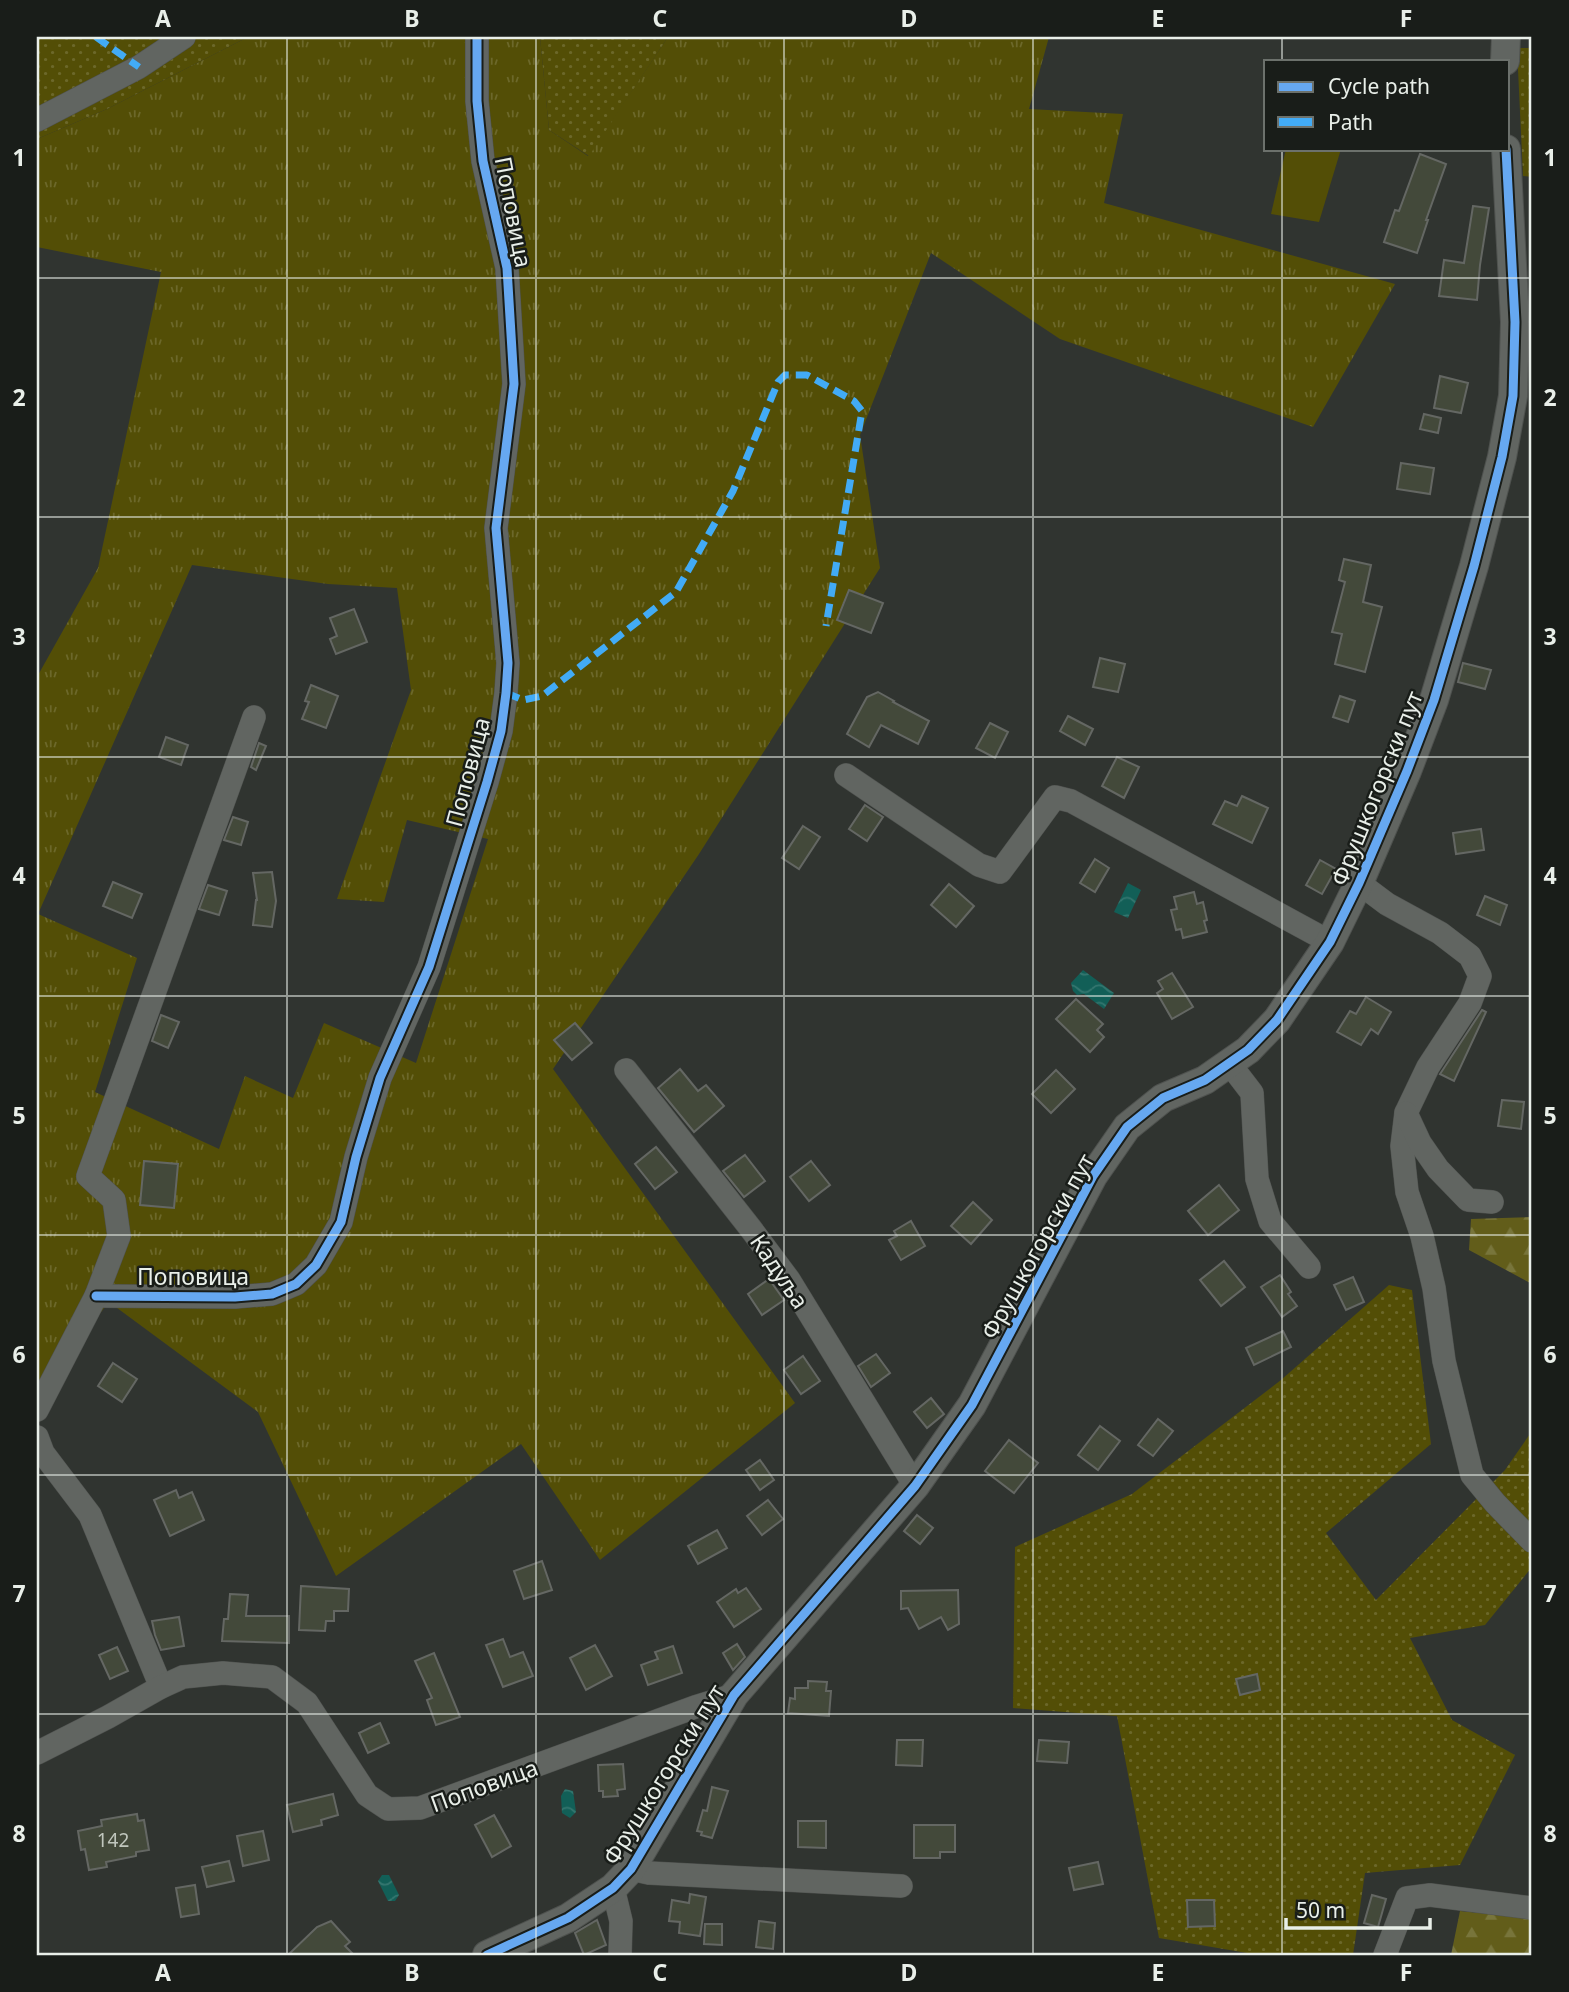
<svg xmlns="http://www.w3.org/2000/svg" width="1569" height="1992" font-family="'Noto Sans',sans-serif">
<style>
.grass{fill:url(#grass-tufts);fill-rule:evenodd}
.forest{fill:url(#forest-firs)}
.park{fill:url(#park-dots)}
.pitch{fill:#534e06}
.water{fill:url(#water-waves)}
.building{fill:#43493a;stroke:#646763;stroke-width:2}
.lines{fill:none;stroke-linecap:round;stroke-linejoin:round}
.minor-casing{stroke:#4f524f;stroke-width:24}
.tertiary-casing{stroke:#4f524f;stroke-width:30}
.minor{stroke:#616561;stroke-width:23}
.tertiary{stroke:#616561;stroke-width:28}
.quiet{stroke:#42abf6;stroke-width:7;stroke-dasharray:14 7;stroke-linecap:butt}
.cycleway-casing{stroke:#191d19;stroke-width:13}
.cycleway{stroke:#66a8f1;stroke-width:9}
.grid{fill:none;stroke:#e9efe9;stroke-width:2;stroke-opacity:0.55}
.labels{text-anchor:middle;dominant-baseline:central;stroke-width:5;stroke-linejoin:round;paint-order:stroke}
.number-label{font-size:19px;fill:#c0c6bd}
.street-label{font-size:23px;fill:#e9efe9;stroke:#191d19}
.neatline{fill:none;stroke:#e9efe9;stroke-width:2.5}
.grid-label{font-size:23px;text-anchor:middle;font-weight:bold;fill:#e9efe9}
</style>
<defs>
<pattern id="grass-tufts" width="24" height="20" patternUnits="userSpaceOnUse" patternTransform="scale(1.75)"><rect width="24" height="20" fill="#534e06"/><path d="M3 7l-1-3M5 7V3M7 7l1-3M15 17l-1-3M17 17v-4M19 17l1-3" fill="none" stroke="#6c682a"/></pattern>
<pattern id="forest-firs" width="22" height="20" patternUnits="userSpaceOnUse" patternTransform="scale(1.75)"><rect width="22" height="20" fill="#625d1a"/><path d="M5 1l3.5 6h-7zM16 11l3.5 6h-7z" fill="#78753b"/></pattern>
<pattern id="park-dots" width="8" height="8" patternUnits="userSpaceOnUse" patternTransform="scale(1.75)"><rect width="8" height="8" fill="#534e06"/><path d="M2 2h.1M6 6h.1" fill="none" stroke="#6c682a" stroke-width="1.8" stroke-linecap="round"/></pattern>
<pattern id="water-waves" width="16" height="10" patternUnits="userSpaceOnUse" patternTransform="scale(1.75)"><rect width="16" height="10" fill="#125f57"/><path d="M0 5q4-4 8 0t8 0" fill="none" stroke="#34766f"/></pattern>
</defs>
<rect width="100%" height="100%" fill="#303430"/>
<path class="grass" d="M248 37H540L549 130 588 156 668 37H1049L1029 109 1123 114 1104 203 1395 284 1313 427 1060 339 931 253 860 435 880 568 699 854 553 1069 795 1403 600 1560 521 1444 336 1576 258 1412 109 1302 37 1394V677L98 568 161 272 37 247V139L107 109ZM192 565 328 584 397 588 411 690 337 899 384 902 407 820 488 839 416 1063 324 1023 293 1098 245 1076 219 1149 95 1092 137 958 38 914Z"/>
<g class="forest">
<polygon points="1532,1217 1532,1284 1469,1250 1471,1219"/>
<polygon points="1460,1911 1532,1918 1532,1955 1451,1955"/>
</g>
<g class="park">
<polygon points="37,37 248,37 107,109 37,139"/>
<polygon points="540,37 668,37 589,156 549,130"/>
<polygon points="1517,48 1532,48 1532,177 1523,176"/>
<polygon points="1389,1285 1412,1290 1431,1444 1326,1533 1376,1600 1505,1470 1532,1431 1532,1567 1485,1625 1410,1638 1452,1720 1515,1755 1460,1865 1365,1873 1353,1955 1259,1955 1159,1938 1117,1716 1013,1708 1015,1547 1132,1494 1281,1380"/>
</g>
<polygon class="pitch" points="1286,149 1341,149 1319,222 1271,214"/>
<g class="water">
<polygon points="1128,883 1141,890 1128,918 1114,912"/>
<polygon points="1083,970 1114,993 1104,1009 1084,994 1077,995 1073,991 1071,983"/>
<polygon points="565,1789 573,1791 576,1812 570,1818 562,1813 561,1796"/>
<polygon points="382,1875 389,1875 399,1895 395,1901 388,1901 378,1881"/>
</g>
<g class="building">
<polygon points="1420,154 1446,164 1426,220 1428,220 1417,253 1384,242 1395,210 1399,211"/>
<polygon points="1473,206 1489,208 1480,265 1477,300 1439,296 1444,260 1464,263"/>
<polygon points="1440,376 1468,383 1461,413 1434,408"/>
<polygon points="1424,414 1441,418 1438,433 1420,429"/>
<polygon points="1401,463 1434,468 1430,494 1397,489"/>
<polygon points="1344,559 1371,565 1363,602 1382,607 1365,672 1335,664 1342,634 1332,632 1345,582 1339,580"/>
<polygon points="849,590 883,603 871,633 837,620"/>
<polygon points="354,609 367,642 336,654 330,639 337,636 330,618"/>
<polygon points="1100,658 1125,664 1118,692 1093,687"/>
<polygon points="1463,663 1491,670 1485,689 1458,682"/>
<polygon points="311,685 338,696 326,728 302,719 309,702 305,701"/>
<polygon points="878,692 894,701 893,702 929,721 918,744 881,725 869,747 847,734 867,697"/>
<polygon points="1340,696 1355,701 1348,722 1333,717"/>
<polygon points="1068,716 1093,729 1085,745 1060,731"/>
<polygon points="990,723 1008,732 995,758 976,748"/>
<polygon points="166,737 188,745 181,765 159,757"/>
<polygon points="259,743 266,746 256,770 251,767"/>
<polygon points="1117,757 1139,767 1124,798 1102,786"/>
<polygon points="1242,796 1268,808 1252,843 1213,824 1225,801 1237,806"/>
<polygon points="865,805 883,817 867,841 849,829"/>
<polygon points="233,817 248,822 241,845 224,840"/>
<polygon points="803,826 820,837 799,869 782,858"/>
<polygon points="1481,829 1484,850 1456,854 1453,833"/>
<polygon points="1095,859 1109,868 1095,892 1080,883"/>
<polygon points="1320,860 1336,869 1322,894 1306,885"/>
<polygon points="272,872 276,901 272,927 253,925 256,900 257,900 253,873"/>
<polygon points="113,882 142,894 132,918 103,906"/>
<polygon points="949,884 974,906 956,927 931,905"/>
<polygon points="208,885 227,891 219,915 199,909"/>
<polygon points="1194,892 1197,904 1203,902 1207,920 1204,921 1207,932 1183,938 1181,929 1176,930 1171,910 1177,909 1174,897"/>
<polygon points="1485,896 1507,905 1500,925 1477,915"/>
<polygon points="1172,973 1193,1007 1172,1019 1157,993 1163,989 1158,981"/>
<polygon points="1366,997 1391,1012 1378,1034 1371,1029 1361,1045 1337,1032 1350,1011 1356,1014"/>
<polygon points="1076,999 1103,1024 1097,1030 1104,1037 1090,1052 1056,1019"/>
<polygon points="1482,1010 1486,1012 1454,1081 1440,1074"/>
<polygon points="161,1015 179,1022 168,1048 152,1041"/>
<polygon points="575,1023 592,1043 572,1060 554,1040"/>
<polygon points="680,1069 698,1091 706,1085 724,1106 694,1132 658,1088"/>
<polygon points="1056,1070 1075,1089 1051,1113 1032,1094"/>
<polygon points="1502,1100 1524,1102 1521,1129 1498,1126"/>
<polygon points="656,1147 677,1172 655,1189 635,1164"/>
<polygon points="745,1155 765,1181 744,1197 723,1171"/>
<polygon points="144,1161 178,1164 174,1208 140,1205"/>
<polygon points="811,1161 830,1185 809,1201 790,1177"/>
<polygon points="1219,1185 1239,1210 1208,1235 1188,1211"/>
<polygon points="973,1202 992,1220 971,1244 951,1226"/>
<polygon points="911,1221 925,1246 901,1260 889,1240 897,1236 894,1231"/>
<polygon points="1224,1261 1245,1287 1221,1306 1200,1280"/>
<polygon points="1280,1275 1291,1292 1288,1294 1297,1306 1282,1317 1261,1287"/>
<polygon points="1353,1277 1364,1302 1346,1310 1334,1285"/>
<polygon points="769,1279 784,1300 762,1315 748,1294"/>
<polygon points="1283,1331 1291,1347 1254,1365 1246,1348"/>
<polygon points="876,1354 890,1373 871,1387 858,1366"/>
<polygon points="803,1356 820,1381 801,1394 784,1370"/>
<polygon points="113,1363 137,1379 122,1402 98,1386"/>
<polygon points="931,1398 944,1414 927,1428 914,1412"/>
<polygon points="1158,1419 1173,1431 1153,1456 1138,1445"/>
<polygon points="1100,1426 1120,1441 1098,1470 1078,1455"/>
<polygon points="1009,1440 1038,1463 1014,1493 985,1471"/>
<polygon points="760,1460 774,1480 760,1490 746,1470"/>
<polygon points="176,1490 179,1498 192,1492 204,1520 170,1536 154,1500"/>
<polygon points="768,1500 783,1519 762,1535 747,1516"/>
<polygon points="917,1515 933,1528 920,1544 904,1531"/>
<polygon points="717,1530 727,1548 698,1564 688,1546"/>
<polygon points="542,1561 552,1590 524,1599 514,1571"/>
<polygon points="301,1586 349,1589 348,1611 334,1611 334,1621 326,1621 325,1631 299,1630"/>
<polygon points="746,1588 761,1609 734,1627 717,1602 736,1589 738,1593"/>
<polygon points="958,1590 959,1624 948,1630 941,1617 919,1629 908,1608 901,1609 901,1591"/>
<polygon points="230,1594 248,1595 246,1616 289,1616 289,1643 222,1641 224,1619 228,1619"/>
<polygon points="179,1617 184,1646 161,1650 155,1635 152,1621"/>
<polygon points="503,1639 510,1657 523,1652 533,1676 503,1687 486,1645"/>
<polygon points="737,1644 745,1657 733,1670 723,1653"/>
<polygon points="595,1645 612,1676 586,1690 570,1658"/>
<polygon points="673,1646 682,1673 648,1685 641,1665 658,1659 655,1652"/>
<polygon points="117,1647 128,1671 110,1679 99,1655"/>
<polygon points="434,1653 460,1717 436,1725 427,1700 432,1698 415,1661"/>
<polygon points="1257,1674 1260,1690 1240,1695 1236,1679"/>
<polygon points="808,1681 827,1682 826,1691 831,1691 829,1716 788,1713 790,1698 795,1699 795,1688 808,1688"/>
<polygon points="380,1723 389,1743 368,1753 359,1733"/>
<polygon points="897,1740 923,1740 922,1766 896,1765"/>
<polygon points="1039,1740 1069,1742 1067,1763 1037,1761"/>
<polygon points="623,1764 625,1789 617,1790 618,1796 603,1797 603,1791 599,1791 598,1765"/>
<polygon points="712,1787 728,1791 712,1838 701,1835 702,1832 697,1831 703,1810 707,1811"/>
<polygon points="333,1794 338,1815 321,1820 322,1825 293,1832 287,1805"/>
<polygon points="137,1814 138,1821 144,1820 149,1850 136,1852 136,1856 106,1862 107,1867 89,1870 85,1849 81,1850 78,1831 102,1826 101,1820"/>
<polygon points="494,1815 511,1846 492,1857 475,1825"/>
<polygon points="798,1821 826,1821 826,1848 798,1847"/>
<polygon points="914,1825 955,1825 955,1852 940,1852 940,1858 914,1858"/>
<polygon points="263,1831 269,1860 243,1866 237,1836"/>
<polygon points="229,1861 234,1881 207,1887 202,1867"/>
<polygon points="1098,1862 1103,1884 1074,1890 1069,1868"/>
<polygon points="195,1885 199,1914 181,1917 176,1888"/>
<polygon points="690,1894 706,1897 700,1936 679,1933 680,1922 669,1921 672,1900 689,1903"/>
<polygon points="1372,1895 1386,1899 1378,1927 1364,1923"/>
<polygon points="1187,1900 1214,1900 1215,1926 1188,1927"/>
<polygon points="597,1920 606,1945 584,1955 575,1933"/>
<polygon points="331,1921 350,1942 345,1946 354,1955 288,1955 317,1927"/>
<polygon points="759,1921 775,1923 773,1949 756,1947"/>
<polygon points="705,1924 722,1924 722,1945 704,1944"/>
</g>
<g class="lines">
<defs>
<g id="minor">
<polyline points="37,120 139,67 184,37"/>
<polyline points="846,775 979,865 1000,872 1055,797 1071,801 1330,942"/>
<polyline points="1359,883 1387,904 1440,933 1470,956 1480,976 1470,1003 1428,1067 1406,1113 1402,1146 1407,1192 1422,1236 1434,1288 1444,1361 1472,1475 1495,1503 1532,1541"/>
<polyline points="1229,1063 1252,1093 1257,1179 1270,1221 1309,1267"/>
<polyline points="626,1070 751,1229 789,1280 915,1486"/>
<polyline points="1406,1113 1420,1143 1438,1169 1468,1200 1492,1202"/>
<polyline points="96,1296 235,1297 272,1294 296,1284 316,1265 341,1222 356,1157 380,1078 429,967 487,782 501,731 506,693 508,663 496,528 514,384 507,268 483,161 477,101 477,37"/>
<polyline points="37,1410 96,1296 119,1236 114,1200 88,1176 254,717"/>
<polyline points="37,1437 43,1453 90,1515 161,1687"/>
<polyline points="37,1753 108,1717 161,1687 183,1677 223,1673 272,1677 307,1703 367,1795 388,1809 420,1808 695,1707 734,1695"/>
<polyline points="631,1869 649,1873 901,1886"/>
<polyline points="613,1888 621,1921 620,1955"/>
<polyline points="1385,1955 1407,1898 1430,1895 1532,1908"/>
</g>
<g id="tertiary">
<polyline points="1505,61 1506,37"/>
<polyline points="487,1955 568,1918 613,1888 631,1869 734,1695 915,1486 972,1405 1093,1176 1127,1127 1163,1098 1205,1080 1248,1050 1277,1020 1330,942 1359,883 1407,771 1434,700 1474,566 1502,457 1513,396 1515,322 1506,149"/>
</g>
</defs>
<use href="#minor" class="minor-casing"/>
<use href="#tertiary" class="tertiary-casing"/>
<use href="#minor" class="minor"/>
<use href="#tertiary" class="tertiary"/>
<g class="quiet">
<polyline points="96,37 139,67"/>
<polyline points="506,693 523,700 542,696 676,592 733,491 778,382 785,375 807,375 854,401 862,411 826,626"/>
</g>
<defs>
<g id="cycleway">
<polyline points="96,1296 235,1297 272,1294 296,1284 316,1265 341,1222 356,1157 380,1078 429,967 487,782 501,731 506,693 508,663 496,528 514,384 507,268 483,161 477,101 477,37"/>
<polyline points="487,1955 568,1918 613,1888 631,1869 734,1695 915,1486 972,1405 1093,1176 1127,1127 1163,1098 1205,1080 1248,1050 1277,1020 1330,942 1359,883 1407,771 1434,700 1474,566 1502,457 1513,396 1515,322 1506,149"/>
</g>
</defs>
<use href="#cycleway" class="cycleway-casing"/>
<use href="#cycleway" class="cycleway"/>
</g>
<path class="grid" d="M287 37V1955M536 37V1955M784 37V1955M1033 37V1955M1282 37V61M1282 149V1955M37 278H1532M37 517H1532M37 757H1532M37 996H1532M37 1235H1532M37 1475H1532M37 1714H1532"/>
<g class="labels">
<g class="number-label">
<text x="113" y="1840">142</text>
</g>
<g class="street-label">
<text transform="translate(514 212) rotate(79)">Поповица</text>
<text transform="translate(467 772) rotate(-75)">Поповица</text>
<text transform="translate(1376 788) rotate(-68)">Фрушкогорски пут</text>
<text transform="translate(1037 1246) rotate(-61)">Фрушкогорски пут</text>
<text transform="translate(780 1271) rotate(56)">Кадуља</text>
<text x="193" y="1276">Поповица</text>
<text transform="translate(663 1774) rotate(-58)">Фрушкогорски пут</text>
<text transform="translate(484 1785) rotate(-20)">Поповица</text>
</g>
</g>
<rect width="1569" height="1992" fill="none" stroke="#191d19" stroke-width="77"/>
<rect x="1264" y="60" width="245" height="91" fill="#191d19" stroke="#6c716c" stroke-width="2"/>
<rect x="1278" y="82" width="35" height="10" fill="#66a8f1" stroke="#6c716c" stroke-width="2"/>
<text x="1328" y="94" font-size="21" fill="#e9efe9">Cycle path</text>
<rect x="1278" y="117" width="35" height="10" fill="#42abf6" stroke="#6c716c" stroke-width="2"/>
<text x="1328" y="130" font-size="21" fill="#e9efe9">Path</text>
<path d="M1286 1918v10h144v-10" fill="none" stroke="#e9efe9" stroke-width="3.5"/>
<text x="1296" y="1918" font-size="21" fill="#e9efe9" stroke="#191d19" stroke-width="5" paint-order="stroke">50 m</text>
<rect x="38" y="38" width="1492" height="1916" class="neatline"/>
<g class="grid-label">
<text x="163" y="27">A</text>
<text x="412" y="27">B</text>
<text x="660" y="27">C</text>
<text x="909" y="27">D</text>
<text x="1158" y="27">E</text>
<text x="1406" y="27">F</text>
<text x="19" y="166">1</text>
<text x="1550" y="166">1</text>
<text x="19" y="406">2</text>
<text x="1550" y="406">2</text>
<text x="19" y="645">3</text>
<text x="1550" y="645">3</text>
<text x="19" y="884">4</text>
<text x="1550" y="884">4</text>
<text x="19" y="1124">5</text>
<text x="1550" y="1124">5</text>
<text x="19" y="1363">6</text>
<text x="1550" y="1363">6</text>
<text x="19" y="1602">7</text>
<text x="1550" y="1602">7</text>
<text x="19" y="1842">8</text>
<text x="1550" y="1842">8</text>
<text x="163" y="1981">A</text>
<text x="412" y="1981">B</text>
<text x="660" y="1981">C</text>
<text x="909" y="1981">D</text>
<text x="1158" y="1981">E</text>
<text x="1406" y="1981">F</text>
</g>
</svg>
